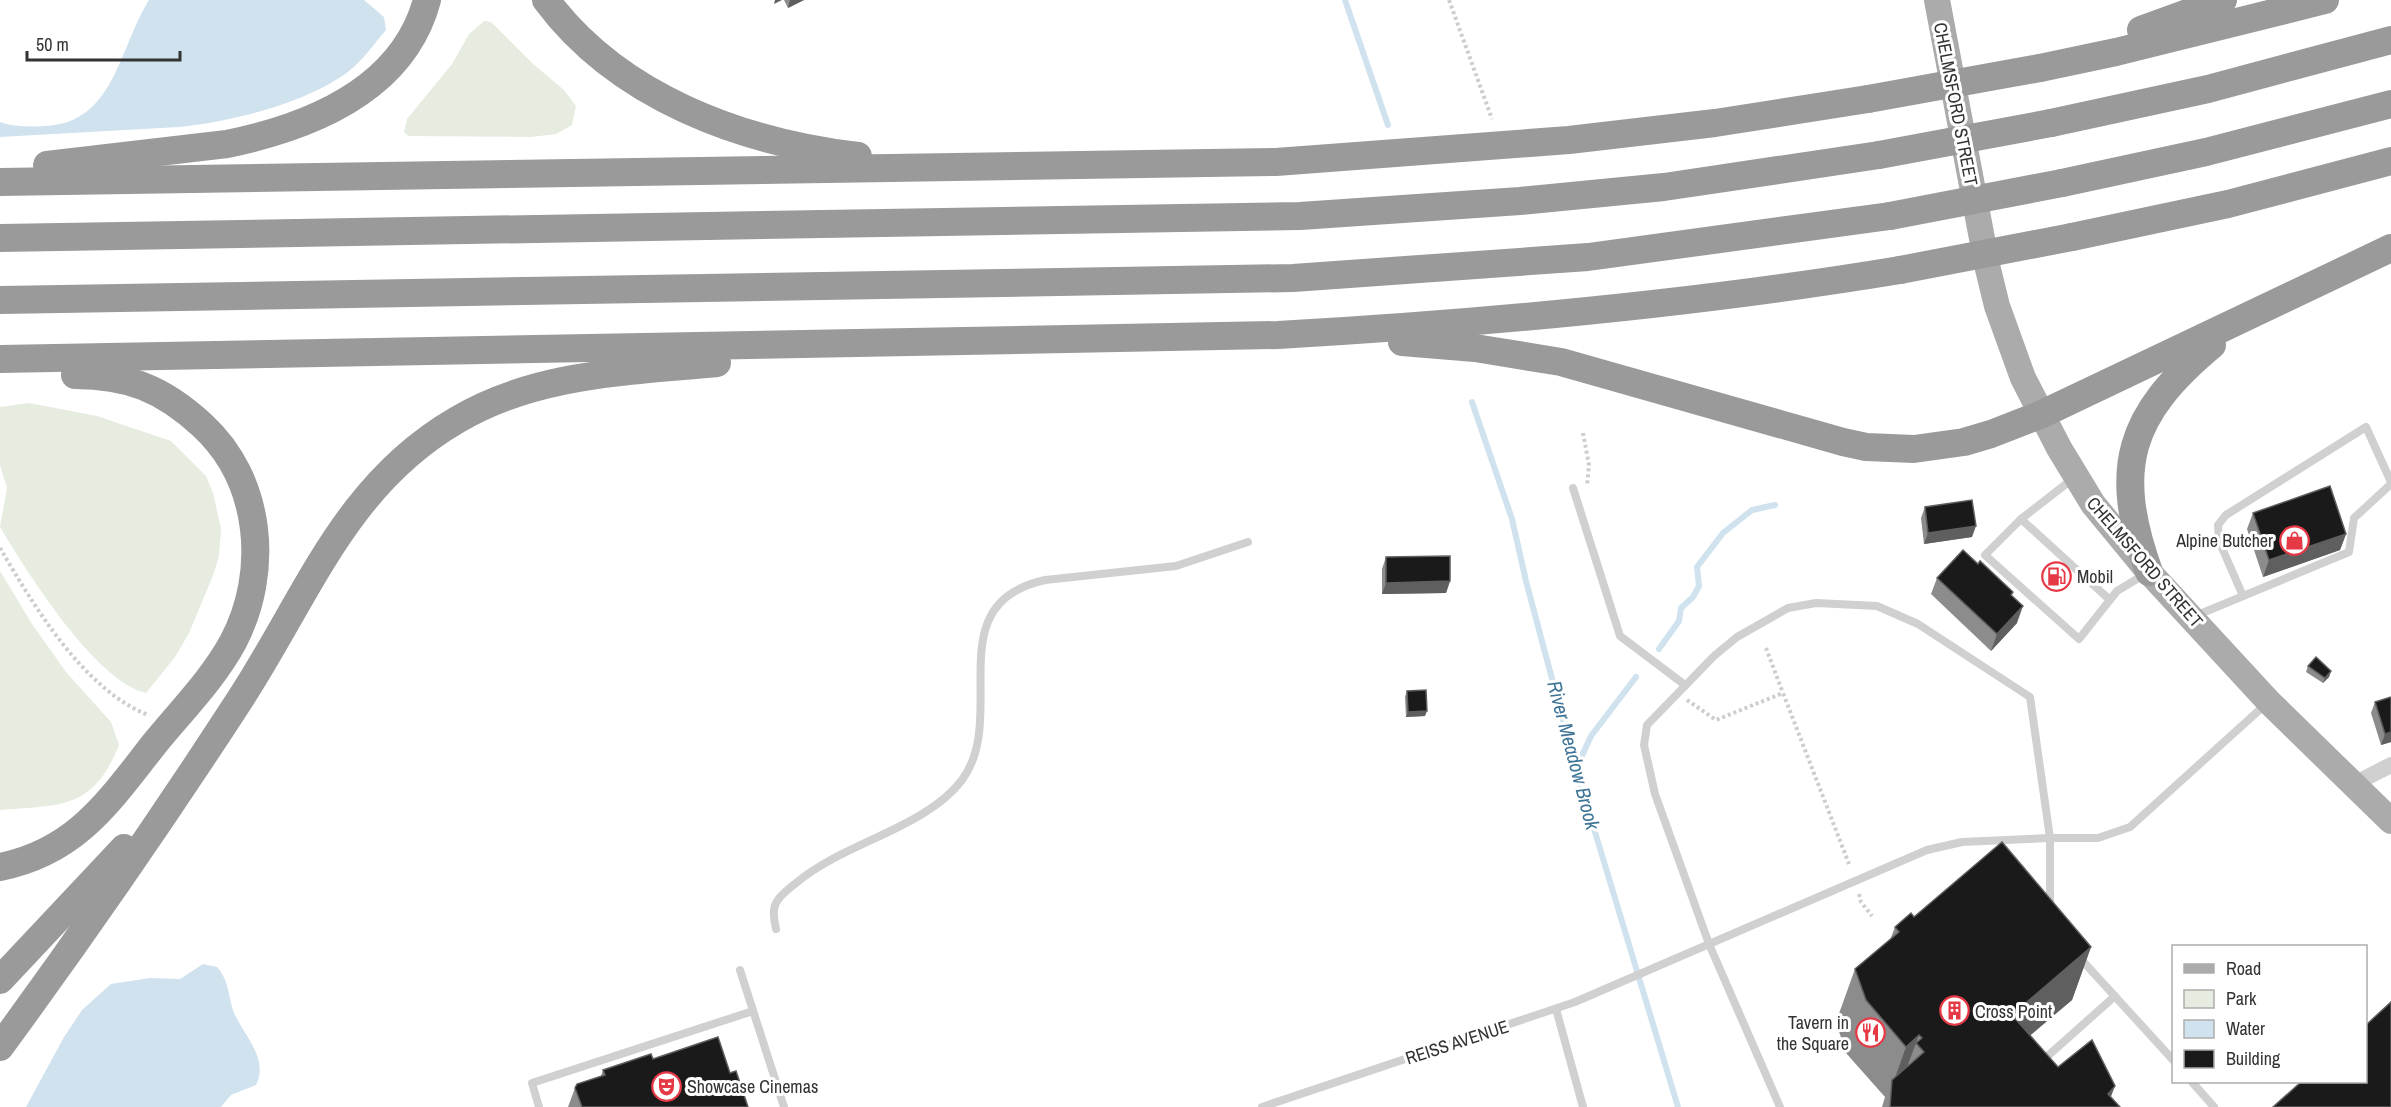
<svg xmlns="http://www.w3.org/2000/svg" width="2391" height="1107" font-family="'Archivo Narrow',sans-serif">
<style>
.green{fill:#e6ecdf}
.water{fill:#cfe2ee}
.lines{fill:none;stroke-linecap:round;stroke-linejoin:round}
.stream{stroke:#cfe2ee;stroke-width:6}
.path{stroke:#cdcdcd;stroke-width:4;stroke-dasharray:3 3;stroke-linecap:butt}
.service{stroke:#d0d0d0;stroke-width:8}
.minor{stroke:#d0d0d0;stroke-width:16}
.primary{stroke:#ababab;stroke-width:26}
.motorway{stroke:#9a9a9a;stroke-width:28}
.motorway-bridge{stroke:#9a9a9a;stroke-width:28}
.wall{fill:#8c8c8c}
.shaded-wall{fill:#5f5f5f}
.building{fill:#1a1a1a;stroke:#5f5f5f;stroke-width:1.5}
.labels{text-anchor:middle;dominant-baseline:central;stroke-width:6;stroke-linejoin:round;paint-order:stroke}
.street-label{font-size:18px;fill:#333;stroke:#fff}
.poi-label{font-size:18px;fill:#333;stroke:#fff;text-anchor:start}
.water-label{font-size:20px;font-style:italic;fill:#3f7597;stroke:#fff}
</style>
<rect width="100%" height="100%" fill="#fff"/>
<g class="green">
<polygon points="484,21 491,22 532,63 564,90 576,106 572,125 556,134 531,137 408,136 404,132 407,119 452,64 469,34"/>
<path d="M29 403 97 416 171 441 206 476 213 493 221 529 219 556 214 573 189 633 175 657 146 693C95 681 27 572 0 527L7 488 0 465V407Z"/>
<path d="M0 571 32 624 66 672 111 722 119 745C93 810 61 805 0 810Z"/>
</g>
<g class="water">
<path d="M149 0H364L384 17 386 30C374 44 363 60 349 71 308 103 230 122 179 127L0 137V122C14 127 30 127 45 126 115 123 119 47 149 0Z"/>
<path d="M203 964 217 967C230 981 228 999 235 1015 245 1036 269 1060 256 1085L231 1095 221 1107H26L64 1037 82 1010 111 984 150 978 180 979Z"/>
</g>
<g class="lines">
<g class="stream">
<polyline points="1345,0 1388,125"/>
<polyline points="1472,402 1512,519 1526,581 1576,769 1678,1107"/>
<polyline points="1659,649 1679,621 1681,608 1693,597 1699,586 1697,567 1723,533 1752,510 1775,505"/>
<polyline points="1576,769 1591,736 1636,677"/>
</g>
<g class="path">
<polyline points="1449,0 1492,119"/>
<polyline points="1583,433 1589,465 1587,486"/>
<path d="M0 548C34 606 83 689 148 715"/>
<polyline points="1766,648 1783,693"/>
<polyline points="1687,700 1716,720 1783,693 1849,864"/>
<polyline points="1859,894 1861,902 1872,916"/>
</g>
<g class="service">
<polyline points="2075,477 2021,519 1985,555 2079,639 2117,591 2147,573"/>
<polyline points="1573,488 1620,636 1685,685"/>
<polyline points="2021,519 2110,600"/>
<polyline points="2243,596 2219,541 2218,525 2226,515 2366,427 2391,482"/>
<polyline points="2195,616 2349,552 2354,518 2391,484"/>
<path d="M776 929C774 921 772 911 776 903 780 895 790 888 796 883 843 843 926 828 962 780 1010 715 936 604 1045 580L1176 566 1248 542"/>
<polyline points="2079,957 2174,1061"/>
<polyline points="740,970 784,1107"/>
<polyline points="1556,1009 1583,1107"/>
<polyline points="2041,1062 2115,996"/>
<polyline points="2192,1082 2214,1107"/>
<polyline points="539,1107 532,1083 753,1011"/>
<polyline points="1262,1107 1575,1002 1927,850 1962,842 2050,838 2098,838 2130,827 2266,704"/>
<polyline points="1780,1107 1709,944 1655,794 1644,745 1647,725 1714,656 1737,637 1788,608 1816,603 1877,606 1918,624 2030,697 2050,838 2050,906"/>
</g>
<polyline class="minor" points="2354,784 2391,765"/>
<polyline class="primary" points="1937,0 1987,265 1997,306 2023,378 2059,448 2093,504 2149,572 2269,702 2391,821"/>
<g class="motorway">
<path d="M546 0C618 97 741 142 858 156"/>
<polyline points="2141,30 2223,0"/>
<polyline points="2040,68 2116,52 2325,0"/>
<polyline points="2051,123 2208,89 2391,40"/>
<path d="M47 165 227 144C310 127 403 90 427 0"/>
<polyline points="0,182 1276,162 1569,140 1715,123 1868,99"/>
<polyline points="2062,183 2206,152 2391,104"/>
<polyline points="2072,237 2228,204 2391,161"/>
<polyline points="0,238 1300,216 1520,201 1664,187 1879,155"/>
<polyline points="0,300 1293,278 1588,257 1890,216"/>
<polyline points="1402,342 1475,348 1561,362 1843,442 1866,447 1914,449 1964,442 1991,434 2040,415 2391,248"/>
<path d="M0 359 1278 335C1487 323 1694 304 1900 270"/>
<path d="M2149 572C2112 468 2128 415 2212 345"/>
<path d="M0 867C77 852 110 800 155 743 181 711 213 679 233 642 270 572 262 480 202 425 163 389 128 375 75 375"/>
<polyline points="0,980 124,848"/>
<path d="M0 1047C82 935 161 821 237 704 306 600 343 486 457 420 536 373 628 372 717 363"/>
</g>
<g class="motorway-bridge">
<polyline points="1868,99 2040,68"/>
<polyline points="1879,155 2051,123"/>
<polyline points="1890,216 2062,183"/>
<polyline points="1900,270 2072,237"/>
</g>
</g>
<g class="wall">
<polygon points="784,0 804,0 788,8"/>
<polygon points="1925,507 1972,537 1924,544 1921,518"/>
<polygon points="2253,513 2346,534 2340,550 2263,577 2247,529"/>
<polygon points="1386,557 1450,581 1446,593 1382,594 1382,569"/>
<polygon points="1937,578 2012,596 2017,623 1991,651 1931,594"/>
<polygon points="2308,666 2331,671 2329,677 2323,683 2306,672"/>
<polygon points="1407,691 1425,716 1406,717 1405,697"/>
<polygon points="2391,697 2391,742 2381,745 2371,713 2375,702"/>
<polygon points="1914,917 2091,947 2072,1000 2030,1035 2058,1067 2111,1097 2120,1107 1882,1107 1885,1097 1846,1053 1836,1022 1855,969 1890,940 1895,927"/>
<polygon points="653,1059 730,1073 748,1107 568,1107 575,1088 601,1076 603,1070"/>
</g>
<g class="shaded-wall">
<polygon points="775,0 782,0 774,4"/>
<polygon points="790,0 804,0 788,8"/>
<polygon points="1976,526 1972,537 1924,544 1928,533"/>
<polygon points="2346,534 2340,550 2263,577 2269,560"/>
<polygon points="1450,581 1446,593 1382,594 1386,583"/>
<polygon points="2023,606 2017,623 1991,651 1997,634"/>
<polygon points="2331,671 2329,677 2323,683 2325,678"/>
<polygon points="1427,711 1425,716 1406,717 1408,712"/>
<polygon points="2391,732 2391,742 2381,745 2385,734"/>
<polygon points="2091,947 2072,1000 1993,1067 2012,1015"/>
<polygon points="1919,1035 1899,1089 1891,1089 1906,1047"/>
<polygon points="2115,1086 2107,1107 2108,1094"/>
</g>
<g class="building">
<polygon points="2330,486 2346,534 2269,560 2253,513"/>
<polygon points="1972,500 1976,526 1928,533 1925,507"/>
<polygon points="1963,550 1978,564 1980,561 2013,592 2011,595 2023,606 1997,634 1937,578"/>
<polygon points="1450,556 1450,581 1386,583 1386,557"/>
<polygon points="2316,657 2331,671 2325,678 2308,666"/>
<polygon points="1426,690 1427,711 1408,712 1407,691"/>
<polygon points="2391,697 2391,732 2385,734 2375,702"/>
<polygon points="2002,842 2091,947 2012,1015 2058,1067 2092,1040 2115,1086 2108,1094 2120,1107 1890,1107 1892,1080 1924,1052 1916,1043 1922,1038 1919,1035 1906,1047 1866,1000 1855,969 1899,932 1895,927 1911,913 1914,917"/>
<polygon points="2391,1002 2391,1107 2273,1107 2301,1082 2366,1082 2366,1025"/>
<polygon points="718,1037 730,1073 736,1071 748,1107 582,1107 575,1088 577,1084 605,1075 603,1070 651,1054 653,1059"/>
</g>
<defs>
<symbol id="shop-ring" viewBox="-11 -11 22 22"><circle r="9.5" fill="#fff" stroke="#e63946" stroke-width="1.5"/><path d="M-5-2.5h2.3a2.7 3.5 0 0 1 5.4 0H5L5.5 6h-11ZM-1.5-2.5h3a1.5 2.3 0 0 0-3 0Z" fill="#e63946"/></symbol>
<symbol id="fuel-ring" viewBox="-11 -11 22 22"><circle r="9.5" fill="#fff" stroke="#e63946" stroke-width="1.5"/><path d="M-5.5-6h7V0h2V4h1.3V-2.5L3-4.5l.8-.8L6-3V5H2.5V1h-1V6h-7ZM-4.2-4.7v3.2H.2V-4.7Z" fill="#e63946"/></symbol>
<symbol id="building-ring" viewBox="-11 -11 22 22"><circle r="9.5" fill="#fff" stroke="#e63946" stroke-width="1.5"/><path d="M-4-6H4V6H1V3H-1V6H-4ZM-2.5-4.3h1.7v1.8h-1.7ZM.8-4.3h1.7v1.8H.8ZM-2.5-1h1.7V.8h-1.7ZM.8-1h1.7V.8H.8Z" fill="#e63946"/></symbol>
<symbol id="restaurant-ring" viewBox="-11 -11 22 22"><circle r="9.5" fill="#fff" stroke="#e63946" stroke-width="1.5"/><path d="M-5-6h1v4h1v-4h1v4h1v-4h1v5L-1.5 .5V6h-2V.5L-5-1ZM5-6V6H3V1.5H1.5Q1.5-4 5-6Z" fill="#e63946"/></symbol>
<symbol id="theatre-ring" viewBox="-11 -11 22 22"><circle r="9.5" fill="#fff" stroke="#e63946" stroke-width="1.5"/><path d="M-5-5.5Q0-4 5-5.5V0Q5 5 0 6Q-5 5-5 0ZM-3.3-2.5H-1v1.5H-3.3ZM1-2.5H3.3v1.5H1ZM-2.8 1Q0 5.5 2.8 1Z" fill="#e63946"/></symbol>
</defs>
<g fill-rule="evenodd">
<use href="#shop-ring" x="2278" y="524" width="33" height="33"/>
<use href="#fuel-ring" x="2040" y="560" width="33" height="33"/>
<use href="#building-ring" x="1938" y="994" width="33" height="33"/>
<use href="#restaurant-ring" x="1854" y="1016" width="33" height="33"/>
<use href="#theatre-ring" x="650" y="1070" width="33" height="33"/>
</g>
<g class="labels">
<g class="street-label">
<text transform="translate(1956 104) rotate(79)">CHELMSFORD STREET</text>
<text transform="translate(2145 562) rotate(49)">CHELMSFORD STREET</text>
<text transform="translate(1457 1042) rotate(-18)">REISS AVENUE</text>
</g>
<g class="poi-label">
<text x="2273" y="540" text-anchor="end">Alpine Butcher</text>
<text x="2077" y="576">Mobil</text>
<text x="1975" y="1011">Cross Point</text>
<text x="1849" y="1022" text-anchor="end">Tavern in<tspan x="1849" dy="21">the Square</tspan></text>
<text x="687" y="1086">Showcase Cinemas</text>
</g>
<g class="water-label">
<text transform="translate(1574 755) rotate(75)">River Meadow Brook</text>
</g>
</g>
<rect x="2172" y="945" width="195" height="138" fill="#ffffff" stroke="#adadad" stroke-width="1.5"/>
<rect x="2184" y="964" width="30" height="9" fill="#ababab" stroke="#adadad" stroke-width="1.5"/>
<text x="2226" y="975" font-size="18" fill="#333333">Road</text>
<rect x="2184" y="990" width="30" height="18" fill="#e6ecdf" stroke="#adadad" stroke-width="1.5"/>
<text x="2226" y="1005" font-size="18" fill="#333333">Park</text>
<rect x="2184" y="1020" width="30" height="18" fill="#cfe2ee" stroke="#adadad" stroke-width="1.5"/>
<text x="2226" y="1035" font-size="18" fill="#333333">Water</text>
<rect x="2184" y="1050" width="30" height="18" fill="#1a1a1a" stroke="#adadad" stroke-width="1.5"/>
<text x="2226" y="1065" font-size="18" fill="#333333">Building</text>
<path d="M27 51v9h153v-9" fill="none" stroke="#333333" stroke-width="3"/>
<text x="36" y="51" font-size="18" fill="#333333" stroke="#ffffff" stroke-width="4.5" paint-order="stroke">50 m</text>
</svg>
